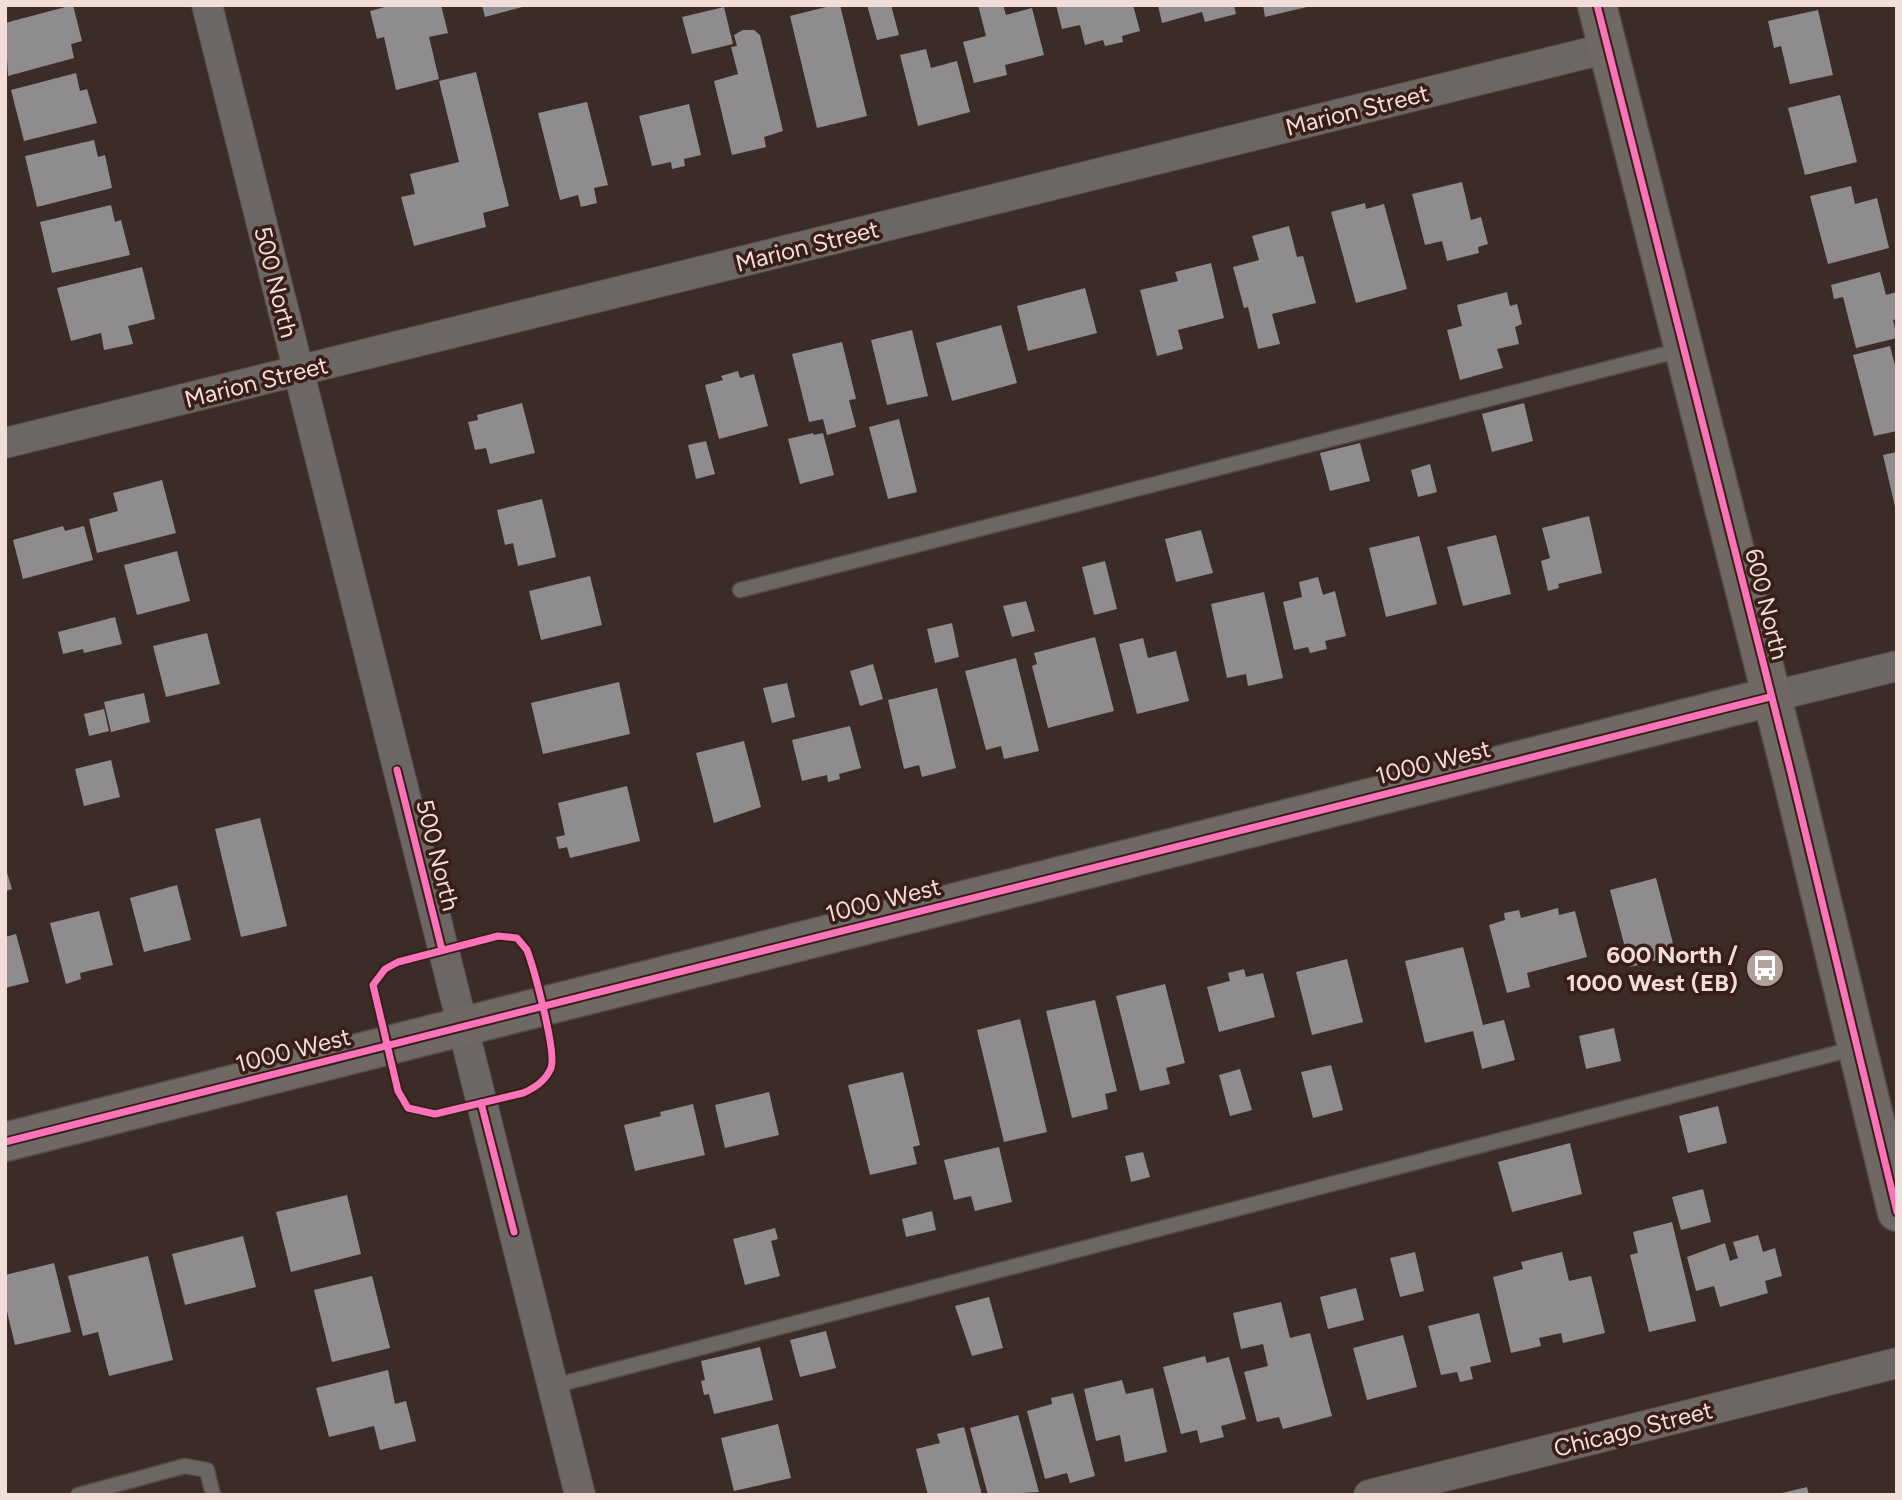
<svg xmlns="http://www.w3.org/2000/svg" width="1902" height="1500" font-family="Figtree,sans-serif">
<style>
.building{fill:#8e8c8f}
.lines{fill:none;stroke-linecap:round;stroke-linejoin:round}
.lane-casing{stroke:#564946;stroke-width:17}
.street-casing{stroke:#564946;stroke-width:32}
.secondary-casing{stroke:#564946;stroke-width:41}
.lane{stroke:#6c6664;stroke-width:14}
.street{stroke:#6c6664;stroke-width:30}
.secondary{stroke:#706864;stroke-width:38}
.cycleway-casing{stroke:#381e17;stroke-width:11}
.cycleway{stroke:#fb73b8;stroke-width:7}
.labels{text-anchor:middle;dominant-baseline:central;stroke-width:7;stroke-linejoin:round;paint-order:stroke}
.street-label{font-size:24px;fill:#f1ded9;stroke:#381e17}
.poi-label{font-size:24px;font-weight:bold;fill:#f1ded9;stroke:#381e17;text-anchor:end}
</style>
<rect width="100%" height="100%" fill="#3b2c28"/>
<g class="building">
<polygon points="73,5 82,41 71,44 74,58 8,76 5,23"/>
<polygon points="392,5 441,5 448,33 429,37 439,79 396,90 384,37 377,39 370,11"/>
<polygon points="482,5 526,5 526,6 485,17"/>
<polygon points="834,5 840,5 867,116 817,128 790,16"/>
<polygon points="867,5 891,5 899,35 877,40"/>
<polygon points="978,5 1003,5 1006,15 1032,8 1044,55 1005,65 1007,75 974,83 963,42 986,36"/>
<polygon points="1056,5 1133,5 1140,31 1122,36 1123,42 1105,46 1103,40 1085,45 1080,25 1062,29"/>
<polygon points="1158,5 1234,5 1236,14 1205,22 1202,12 1162,23"/>
<polygon points="1263,5 1311,5 1311,6 1265,17"/>
<polygon points="724,7 733,44 692,54 682,17"/>
<polygon points="1818,10 1833,75 1790,84 1781,46 1774,48 1768,21"/>
<polygon points="743,30 754,30 760,35 783,131 764,137 766,147 732,155 714,81 738,74 731,47 737,46 734,35"/>
<polygon points="926,49 931,68 957,61 970,112 918,126 900,55"/>
<polygon points="476,72 509,206 483,213 486,227 414,246 401,197 415,194 410,174 459,162 439,81"/>
<polygon points="76,73 80,91 87,89 97,123 24,141 11,90"/>
<polygon points="1840,95 1857,162 1805,175 1788,108"/>
<polygon points="587,102 608,185 594,188 597,203 581,207 578,195 560,200 538,113"/>
<polygon points="689,104 701,155 684,159 685,166 672,169 671,162 652,166 639,116"/>
<polygon points="94,140 98,157 105,155 112,188 37,207 25,156"/>
<polygon points="1462,182 1471,220 1481,217 1488,244 1478,247 1479,253 1447,261 1442,241 1425,245 1412,194"/>
<polygon points="1851,186 1855,204 1877,198 1889,248 1828,264 1810,196"/>
<polygon points="1365,203 1366,209 1384,204 1407,289 1356,303 1331,212"/>
<polygon points="111,205 115,222 121,220 130,255 52,273 40,222"/>
<polygon points="1289,226 1297,257 1303,256 1316,303 1272,314 1280,344 1258,349 1248,307 1244,308 1233,267 1259,260 1252,236"/>
<polygon points="1211,263 1224,318 1178,330 1183,349 1157,356 1140,290 1178,281 1175,272"/>
<polygon points="142,267 155,319 128,326 133,344 104,350 101,333 71,341 57,288"/>
<polygon points="1880,272 1886,295 1897,292 1897,319 1893,320 1897,338 1856,348 1843,297 1834,299 1831,285"/>
<polygon points="1085,288 1097,333 1028,351 1017,306"/>
<polygon points="1507,292 1510,306 1517,304 1522,324 1515,327 1519,344 1497,349 1503,368 1460,380 1447,330 1462,326 1457,305"/>
<polygon points="1001,325 1017,383 952,401 936,343"/>
<polygon points="912,330 928,396 887,405 871,340"/>
<polygon points="842,342 856,399 849,400 856,427 827,435 823,419 809,422 792,354"/>
<polygon points="1890,346 1897,373 1897,431 1874,436 1853,355"/>
<polygon points="738,371 740,378 754,374 768,426 719,439 705,385 723,380 721,376"/>
<polygon points="522,403 535,453 490,464 486,448 475,450 468,422 478,420 477,415"/>
<polygon points="1524,403 1533,441 1492,452 1482,414"/>
<polygon points="899,419 917,492 888,499 869,427"/>
<polygon points="813,433 814,435 823,433 834,475 800,484 788,439"/>
<polygon points="706,441 715,474 696,479 688,445"/>
<polygon points="1360,443 1370,481 1330,491 1320,453"/>
<polygon points="1897,452 1897,511 1896,511 1883,455"/>
<polygon points="1430,464 1437,492 1418,497 1411,470"/>
<polygon points="162,480 176,533 97,553 89,519 118,511 113,493"/>
<polygon points="542,499 556,557 518,566 513,543 505,545 497,510"/>
<polygon points="1589,516 1602,573 1558,584 1559,588 1548,591 1541,561 1550,558 1542,528"/>
<polygon points="63,526 65,531 84,526 93,560 23,579 13,540"/>
<polygon points="1201,530 1213,573 1176,582 1165,539"/>
<polygon points="1496,535 1511,594 1463,606 1447,547"/>
<polygon points="1419,536 1437,604 1386,617 1369,548"/>
<polygon points="177,551 190,601 137,615 124,565"/>
<polygon points="1105,561 1117,609 1094,615 1082,567"/>
<polygon points="590,576 602,625 541,640 529,591"/>
<polygon points="1318,577 1323,595 1335,591 1346,636 1325,641 1327,649 1310,653 1308,647 1294,650 1283,602 1302,597 1299,582"/>
<polygon points="1264,592 1283,678 1248,686 1246,674 1227,678 1211,604"/>
<polygon points="1026,601 1035,631 1012,637 1003,606"/>
<polygon points="115,617 122,644 84,653 83,649 63,654 58,632"/>
<polygon points="952,623 959,657 935,663 927,629"/>
<polygon points="207,633 220,684 166,697 153,646"/>
<polygon points="1095,637 1114,711 1048,728 1032,666 1037,664 1034,653"/>
<polygon points="1143,638 1148,658 1176,651 1189,701 1137,714 1119,644"/>
<polygon points="1016,658 1039,751 1004,759 1001,746 986,750 965,671"/>
<polygon points="873,664 883,699 860,706 850,671"/>
<polygon points="619,682 630,734 543,754 531,703"/>
<polygon points="787,683 795,717 772,723 763,688"/>
<polygon points="937,688 956,768 922,777 919,765 904,769 888,700"/>
<polygon points="144,693 150,722 111,732 104,702"/>
<polygon points="104,709 109,731 89,736 84,714"/>
<polygon points="850,726 861,768 839,774 840,779 828,782 827,775 802,781 792,740"/>
<polygon points="744,741 761,807 714,823 696,753"/>
<polygon points="111,760 120,797 84,806 75,769"/>
<polygon points="627,786 640,841 570,858 567,847 559,849 556,837 565,835 558,803"/>
<polygon points="260,818 287,926 241,937 215,829"/>
<polygon points="5,866 12,889 5,891"/>
<polygon points="1656,878 1676,955 1630,967 1610,890"/>
<polygon points="177,885 191,940 144,952 130,898"/>
<polygon points="1558,908 1559,915 1575,911 1587,957 1527,973 1530,987 1507,993 1489,925 1505,920 1504,913 1519,910 1521,918"/>
<polygon points="99,911 113,965 80,973 81,979 66,984 50,923"/>
<polygon points="16,934 29,982 5,988 5,937"/>
<polygon points="1463,947 1483,1025 1504,1020 1515,1060 1482,1069 1473,1031 1425,1043 1405,961"/>
<polygon points="1347,959 1363,1022 1312,1035 1296,972"/>
<polygon points="1244,969 1246,977 1263,973 1275,1017 1219,1032 1207,987 1230,981 1228,973"/>
<polygon points="1165,984 1185,1063 1166,1068 1170,1084 1140,1091 1116,996"/>
<polygon points="1095,1000 1117,1091 1105,1094 1108,1109 1072,1118 1046,1011"/>
<polygon points="1020,1019 1047,1132 1004,1142 977,1030"/>
<polygon points="1614,1028 1621,1061 1586,1069 1579,1036"/>
<polygon points="1331,1065 1343,1110 1313,1118 1301,1072"/>
<polygon points="1240,1069 1252,1110 1230,1116 1219,1075"/>
<polygon points="903,1072 920,1145 913,1147 917,1164 870,1175 848,1085"/>
<polygon points="769,1092 779,1135 725,1148 715,1105"/>
<polygon points="693,1104 705,1155 635,1171 624,1125 661,1116 660,1112"/>
<polygon points="1718,1106 1727,1143 1688,1153 1679,1116"/>
<polygon points="1570,1143 1582,1194 1512,1212 1498,1162"/>
<polygon points="999,1147 1012,1202 975,1211 971,1196 954,1200 944,1160"/>
<polygon points="1143,1152 1150,1177 1131,1182 1125,1156"/>
<polygon points="1703,1189 1711,1222 1681,1230 1672,1197"/>
<polygon points="347,1195 361,1254 291,1272 276,1212"/>
<polygon points="932,1211 936,1230 906,1237 902,1219"/>
<polygon points="1672,1222 1696,1321 1649,1332 1630,1255 1638,1253 1633,1232"/>
<polygon points="775,1228 778,1239 771,1241 780,1276 745,1285 733,1239"/>
<polygon points="1758,1235 1763,1252 1775,1248 1782,1276 1765,1281 1768,1293 1720,1307 1714,1286 1696,1291 1687,1257 1725,1243 1730,1261 1738,1258 1733,1242"/>
<polygon points="243,1236 256,1287 185,1305 172,1254"/>
<polygon points="1415,1252 1424,1291 1400,1297 1390,1258"/>
<polygon points="1562,1252 1569,1281 1591,1276 1605,1333 1563,1343 1561,1333 1539,1338 1541,1346 1511,1353 1493,1277 1523,1269 1521,1262"/>
<polygon points="148,1256 173,1360 109,1376 98,1332 83,1336 68,1276"/>
<polygon points="54,1263 71,1332 15,1345 5,1303 5,1275"/>
<polygon points="372,1276 390,1348 332,1362 314,1290"/>
<polygon points="1356,1288 1364,1320 1328,1329 1320,1297"/>
<polygon points="989,1297 1003,1348 972,1356 955,1306"/>
<polygon points="1281,1302 1290,1338 1310,1333 1332,1416 1283,1429 1279,1417 1257,1422 1244,1372 1268,1366 1263,1344 1241,1349 1233,1313"/>
<polygon points="1479,1313 1491,1362 1470,1367 1473,1379 1460,1382 1457,1372 1441,1375 1428,1326"/>
<polygon points="826,1331 836,1368 800,1377 790,1340"/>
<polygon points="1403,1335 1417,1387 1367,1400 1353,1348"/>
<polygon points="760,1347 773,1400 714,1414 709,1394 704,1395 701,1381 705,1380 701,1361"/>
<polygon points="1205,1356 1207,1363 1229,1357 1246,1419 1221,1426 1224,1437 1200,1443 1197,1430 1181,1434 1163,1367"/>
<polygon points="388,1370 395,1404 406,1401 416,1441 380,1450 374,1426 329,1437 316,1388"/>
<polygon points="1122,1380 1126,1394 1153,1388 1167,1452 1125,1462 1120,1435 1096,1441 1084,1389"/>
<polygon points="1073,1393 1095,1476 1070,1483 1067,1473 1045,1479 1027,1411 1052,1404 1051,1398"/>
<polygon points="1018,1415 1039,1492 988,1495 970,1428"/>
<polygon points="778,1424 791,1478 734,1491 721,1438"/>
<polygon points="964,1427 982,1495 928,1495 916,1449 940,1443 937,1434"/>
<polygon points="1807,1487 1809,1495 1783,1495 1782,1493"/>
</g>
<g class="lines">
<defs>
<g id="lane">
<polyline points="740,590 1681,350"/>
<polyline points="553,1386 1856,1048"/>
<polyline points="78,1495 185,1466 207,1470 213,1495"/>
</g>
<g id="street">
<polyline points="207,5 580,1495"/>
<polyline points="5,443 1608,48"/>
<polyline points="1770,697 1897,666"/>
<polyline points="1369,1495 1897,1363"/>
</g>
<g id="secondary">
<polyline points="1597,5 1790,769 1897,1212"/>
<polyline points="5,1142 1770,697"/>
</g>
</defs>
<use href="#lane" class="lane-casing"/>
<use href="#street" class="street-casing"/>
<use href="#secondary" class="secondary-casing"/>
<use href="#lane" class="lane"/>
<use href="#street" class="street"/>
<use href="#secondary" class="secondary"/>
<defs>
<g id="cycleway">
<polyline points="1597,5 1790,769 1897,1212"/>
<polyline points="397,770 442,950"/>
<path d="M498 936 517 938 527 950C534 969 557 1053 551 1068 546 1080 535 1088 523 1093L435 1114 408 1108 398 1091 373 985 385 969 398 962Z"/>
<polyline points="481,1103 514,1232"/>
<polyline points="5,1142 1770,697"/>
</g>
</defs>
<use href="#cycleway" class="cycleway-casing"/>
<use href="#cycleway" class="cycleway"/>
</g>
<defs>
<symbol id="bus-disc" viewBox="-11 -11 22 22"><circle r="9.5" fill="#b1a09b" stroke="#381e17"/><path d="M-5-6H5V4H4V6H2V4H-2V6H-4V4H-5ZM-3.5-4V0h7V-4ZM-3.5 1.2v1.5H-2V1.2ZM2 1.2v1.5H3.5V1.2Z" fill="#fff"/></symbol>
</defs>
<g fill-rule="evenodd">
<use href="#bus-disc" x="1743" y="946" width="44" height="44"/>
</g>
<g class="labels">
<g class="street-label">
<text transform="translate(1357 110) rotate(-14)">Marion Street</text>
<text transform="translate(807 246) rotate(-14)">Marion Street</text>
<text transform="translate(276 282) rotate(76)">500 North</text>
<text transform="translate(256 382) rotate(-14)">Marion Street</text>
<text transform="translate(1767 604) rotate(76)">600 North</text>
<text transform="translate(1433 762) rotate(-14)">1000 West</text>
<text transform="translate(438 855) rotate(76)">500 North</text>
<text transform="translate(883 900) rotate(-14)">1000 West</text>
<text transform="translate(293 1050) rotate(-14)">1000 West</text>
<text transform="translate(1633 1429) rotate(-14)">Chicago Street</text>
</g>
<g class="poi-label">
<text x="1738" y="954">600 North /<tspan x="1738" dy="28">1000 West (EB)</tspan></text>
</g>
</g>
<rect width="1902" height="1500" fill="none" stroke="#f1ded9" stroke-width="14"/>
</svg>
